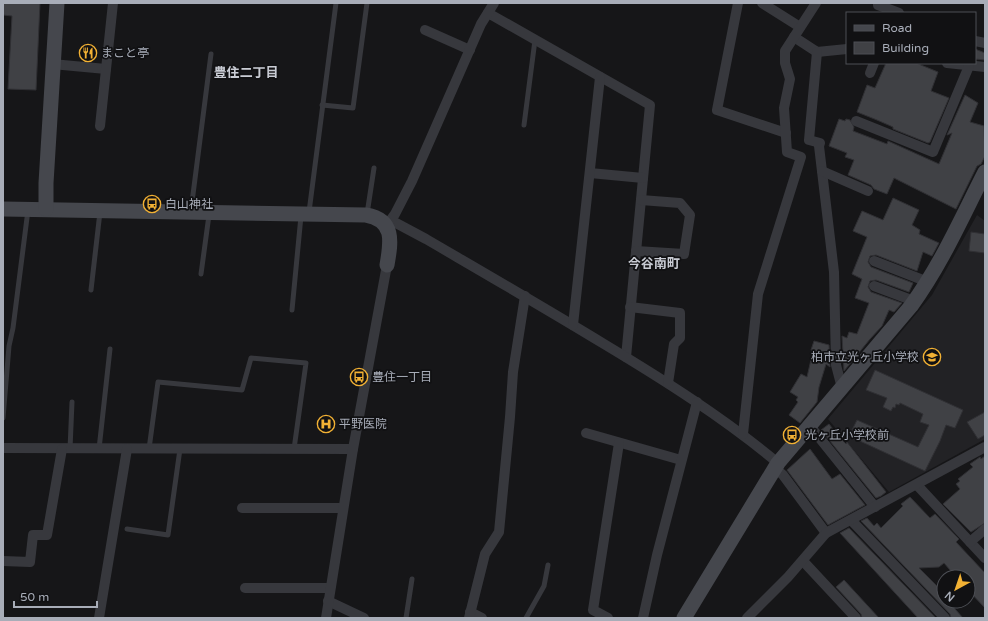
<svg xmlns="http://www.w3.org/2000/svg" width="988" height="621" font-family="'Varela Round','Noto Sans JP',sans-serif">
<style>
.built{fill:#222225}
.building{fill:#404145;stroke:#303034}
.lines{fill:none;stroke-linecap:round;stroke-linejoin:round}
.lane{stroke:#37383d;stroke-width:5}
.street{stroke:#37383d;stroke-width:10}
.secondary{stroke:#45474d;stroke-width:15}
.labels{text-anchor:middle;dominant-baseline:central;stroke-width:3.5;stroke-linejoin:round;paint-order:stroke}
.poi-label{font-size:12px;fill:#a8adb8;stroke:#111113;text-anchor:start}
.neighbourhood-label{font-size:13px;font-weight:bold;fill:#c9ccd4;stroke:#111113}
</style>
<rect width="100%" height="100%" fill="#161618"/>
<polygon class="built" points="977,215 985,221 985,439 889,492 828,419 932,295"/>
<g class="building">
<polygon points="3,3 40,3 36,90 8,89 12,16 3,15"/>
<polygon points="975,49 985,53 985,60 975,59"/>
<polygon points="886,63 916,63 938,72 931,91 949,98 930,142 928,143 893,129 893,127 877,120 857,112 867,85 875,88"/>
<polygon points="965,95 978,103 970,122 984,126 985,156 981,164 977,166 956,209 894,178 887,194 874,189 871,185 848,175 854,160 845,157 847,153 829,146 839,119 845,121 846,119 850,120 854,127 853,131 887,144 888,141 939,164 952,133 947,135"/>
<polygon points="893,198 919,210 912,225 920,230 919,234 939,243 932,256 923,252 917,271 876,255 870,256 868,262 871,267 913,283 909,292 876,280 870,281 868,287 871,292 902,303 894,312 889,310 882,326 870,339 844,371 842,336 847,338 849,332 857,334 869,303 855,298 862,279 852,274 867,237 853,231 862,211 883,220"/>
<polygon points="971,232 985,234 985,253 969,251"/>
<polygon points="814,341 829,345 830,367 826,364 819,387 817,402 800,423 789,415 798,402 796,400 798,397 790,392 801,374 807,377 813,351 811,350"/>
<polygon points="875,370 963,410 955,428 946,425 940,441 925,471 849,436 857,420 918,447 929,425 920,422 923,414 900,403 899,405 896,404 895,408 893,407 891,411 883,407 887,398 866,390"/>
<polygon points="985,412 985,435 978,439 967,422"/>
<polygon points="829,424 839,437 846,444 847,442 886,492 881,496 876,498 821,430"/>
<polygon points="810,449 832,479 840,474 865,505 828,525 787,470"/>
<polygon points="985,456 985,523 971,532 943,504 960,489 956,484 960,481 958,479 973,467 970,464 980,457 981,459"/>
<polygon points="910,497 930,518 935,514 959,539 956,542 985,573 985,608 968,590 968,577 956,577 944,563 939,567 919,568 944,593 944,601 948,601 963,618 951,618 950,614 861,521 867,518 874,526 877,523 881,528 903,506 901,504"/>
<polygon points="849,528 936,618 918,618 840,533"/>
<polygon points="844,580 879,618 862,618 861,614 836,587"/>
</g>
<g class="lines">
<g class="lane">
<polyline points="322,105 353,108 367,3"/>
<polyline points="524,125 535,40"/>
<polyline points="191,210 211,54"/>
<polyline points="309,212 336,3"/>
<polyline points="367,214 374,168"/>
<polyline points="201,274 209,215"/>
<polyline points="91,290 100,212"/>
<polyline points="292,310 301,216"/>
<polyline points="3,418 9,346 13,328 28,210"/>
<polyline points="70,449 72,402"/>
<polyline points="99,449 110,349"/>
<polyline points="149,449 158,382 242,390 251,358 306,363 294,449"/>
<polyline points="127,529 168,535 180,449"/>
<polyline points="406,618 412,579"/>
<polyline points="526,618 544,586 548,565"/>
</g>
<g class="street">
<polyline points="738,3 717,110 786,133"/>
<polyline points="762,3 800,27"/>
<polyline points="878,3 878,5 899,13"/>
<polyline points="488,13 650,105 626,357"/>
<polyline points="425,30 470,50"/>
<polyline points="794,37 817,52 847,49"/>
<polyline points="975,41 985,43"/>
<polyline points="817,52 809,140 820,143 819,146 834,272 836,365 842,388"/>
<polyline points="947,63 985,67"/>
<polyline points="52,64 106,69"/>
<polyline points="870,73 874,63"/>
<polyline points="856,121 933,152 969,66"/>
<polyline points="100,126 113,3"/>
<polyline points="822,171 868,191"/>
<polyline points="590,173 643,178"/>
<path d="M387 225 396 223 426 239C486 274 545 308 604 344 664 380 724 418 778 463"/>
<polyline points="387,225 395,214 412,181 481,24 494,3"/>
<polyline points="636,251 684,254 690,215 680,203 641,200"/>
<polyline points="874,261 928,282"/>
<polyline points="874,286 914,301"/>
<polyline points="630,307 680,313 680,338 674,344 668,383"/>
<polyline points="573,325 600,77"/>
<polyline points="810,426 875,507"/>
<polyline points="586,433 681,460"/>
<polyline points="743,434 758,294 801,157 787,152 784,108 790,79 785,63 785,51 816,3"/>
<polyline points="3,448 353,449"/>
<polyline points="775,468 783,475 826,533"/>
<polyline points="917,485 985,558"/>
<polyline points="242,508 343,508"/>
<polyline points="851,520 945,618"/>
<polyline points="970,542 985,529"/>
<polyline points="3,561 30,562 33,535 47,535 62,449"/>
<polyline points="803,561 856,618"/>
<polyline points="245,588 330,588"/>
<polyline points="328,601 364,618"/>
<polyline points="470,612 482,618"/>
<polyline points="99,618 127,449"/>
<polyline points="326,618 353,449 387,265"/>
<polyline points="469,618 485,554 499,532 510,417 513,372 525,296"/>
<polyline points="608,618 593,610 619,443"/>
<polyline points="643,618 657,555 697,402"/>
<polyline points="747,618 788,577 826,533 985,447"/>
</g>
<g class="secondary">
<path d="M3 209 366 215C395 220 391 242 387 265"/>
<polyline points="46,209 46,183 57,3"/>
<path d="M684 618 778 463 911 306C942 263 961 219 985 172"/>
</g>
</g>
<defs>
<symbol id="restaurant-ring" viewBox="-11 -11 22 22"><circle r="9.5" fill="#111113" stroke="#f2b134" stroke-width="1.5"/><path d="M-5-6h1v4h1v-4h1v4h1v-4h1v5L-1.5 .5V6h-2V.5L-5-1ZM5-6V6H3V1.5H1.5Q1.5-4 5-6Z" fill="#f2b134"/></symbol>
<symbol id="bus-ring" viewBox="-11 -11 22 22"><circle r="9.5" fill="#111113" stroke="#f2b134" stroke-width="1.5"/><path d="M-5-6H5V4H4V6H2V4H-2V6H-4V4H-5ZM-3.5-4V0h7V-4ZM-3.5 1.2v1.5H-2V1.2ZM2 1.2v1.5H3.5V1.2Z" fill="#f2b134"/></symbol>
<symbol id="school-ring" viewBox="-11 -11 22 22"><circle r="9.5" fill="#111113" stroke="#f2b134" stroke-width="1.5"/><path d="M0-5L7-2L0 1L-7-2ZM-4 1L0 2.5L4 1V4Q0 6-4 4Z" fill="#f2b134"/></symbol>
<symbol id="hospital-ring" viewBox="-11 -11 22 22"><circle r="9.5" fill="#111113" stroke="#f2b134" stroke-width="1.5"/><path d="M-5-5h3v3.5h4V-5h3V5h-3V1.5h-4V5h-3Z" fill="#f2b134"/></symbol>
</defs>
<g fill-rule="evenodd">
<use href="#restaurant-ring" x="78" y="43" width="20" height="20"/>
<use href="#bus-ring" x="142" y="194" width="20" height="20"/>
<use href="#school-ring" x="922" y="347" width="20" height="20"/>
<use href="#bus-ring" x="349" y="367" width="20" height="20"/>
<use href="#hospital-ring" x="316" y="414" width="20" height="20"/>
<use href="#bus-ring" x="782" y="425" width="20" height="20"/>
</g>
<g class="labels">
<g class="poi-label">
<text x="101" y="53">まこと亭</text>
<text x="165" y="204">白山神社</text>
<text x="919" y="357" text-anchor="end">柏市立光ヶ丘小学校</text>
<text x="372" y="377">豊住一丁目</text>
<text x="339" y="424">平野医院</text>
<text x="805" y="435">光ヶ丘小学校前</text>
</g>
<g class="neighbourhood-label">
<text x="246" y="73">豊住二丁目</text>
<text x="654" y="264">今谷南町</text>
</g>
</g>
<rect width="988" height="621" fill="none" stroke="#a8adb8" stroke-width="8"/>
<rect x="846" y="12" width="130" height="52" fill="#111113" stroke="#4d4f55"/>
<rect x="854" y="25" width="20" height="6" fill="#45474d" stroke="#4d4f55"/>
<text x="882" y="32" font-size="12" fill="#a8adb8">Road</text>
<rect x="854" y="42" width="20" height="12" fill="#404145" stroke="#4d4f55"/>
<text x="882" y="52" font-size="12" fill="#a8adb8">Building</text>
<g transform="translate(956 589) rotate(220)"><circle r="19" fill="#111113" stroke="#4d4f55"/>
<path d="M0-3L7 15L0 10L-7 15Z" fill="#f2b134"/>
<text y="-6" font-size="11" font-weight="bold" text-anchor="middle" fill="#a8adb8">N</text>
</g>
<path d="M14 601v6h83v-6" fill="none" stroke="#a8adb8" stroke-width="2"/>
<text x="20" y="601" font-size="12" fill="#a8adb8" stroke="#111113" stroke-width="3" paint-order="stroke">50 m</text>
</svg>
